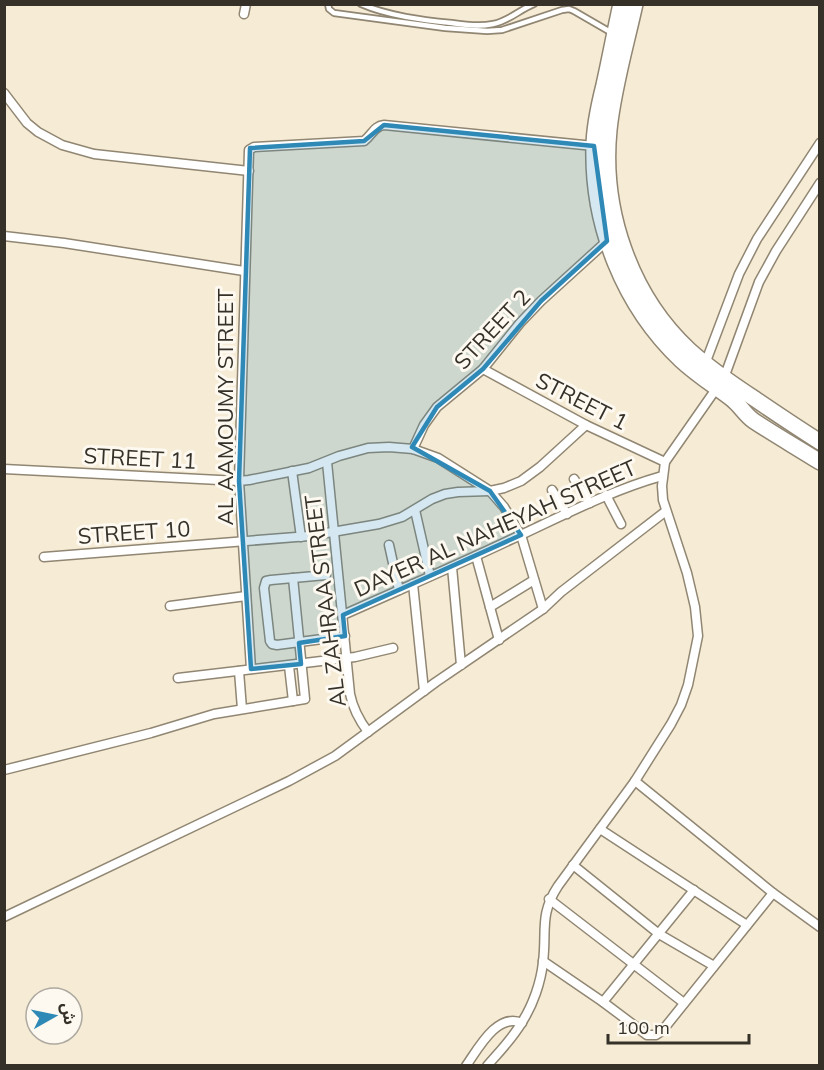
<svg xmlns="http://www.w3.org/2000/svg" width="824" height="1070" font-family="Mulish,'Noto Sans Arabic',sans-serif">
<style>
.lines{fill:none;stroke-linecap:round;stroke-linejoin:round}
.lane-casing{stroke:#908672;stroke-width:8}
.street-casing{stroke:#908672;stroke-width:11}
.highway-casing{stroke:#908672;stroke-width:18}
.lane{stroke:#fff;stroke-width:4.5}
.street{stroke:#fff;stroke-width:8}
.highway{stroke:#fff;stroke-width:15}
.marked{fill:#2e89b6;fill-opacity:0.2;stroke:#2e89b6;stroke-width:4.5;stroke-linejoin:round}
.labels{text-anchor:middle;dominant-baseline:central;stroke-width:6;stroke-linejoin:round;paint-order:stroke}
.street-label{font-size:22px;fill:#353129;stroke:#fdf9f0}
</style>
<rect width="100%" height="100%" fill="#f6ebd5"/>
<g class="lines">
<defs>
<g id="lane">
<polyline points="328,4 329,9 334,13 445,28 487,31 502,30 562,10 569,9 574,11 612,33"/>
<path d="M361 4C389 16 422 20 452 23 465 25 479 27 493 24 509 21 519 10 534 4"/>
</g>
<g id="street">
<polyline points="244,14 246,4"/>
<polyline points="4,93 27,123 38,132 62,145 94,154 249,171"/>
<polyline points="4,236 64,243 244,271"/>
<polyline points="705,364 739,274 757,239 820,143"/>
<polyline points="483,369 586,425 665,462"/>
<polyline points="724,378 759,282 776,251 820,183"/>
<polyline points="413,449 424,425 437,407 483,369 520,323 541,301 607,241"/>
<path d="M327 462 350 694C353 709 359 720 368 732"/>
<polyline points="4,469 239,481 249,480 309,468 339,456 368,448 389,447 413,449 438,458 490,491 504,507 521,535 543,609"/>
<polyline points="292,471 301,537"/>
<polyline points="574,479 590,503"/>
<polyline points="552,490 567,514"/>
<polyline points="606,495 621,524"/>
<polyline points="415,510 430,576"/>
<polyline points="389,545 399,590"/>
<polyline points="476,556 499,640"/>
<polyline points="44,557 309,536 379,524 402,517 432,499 445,494 458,492 490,491 504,488 521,481 540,467 586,425"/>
<polyline points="452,567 461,665"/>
<polyline points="326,575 271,580 266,581 264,588 270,641 272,644 277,645 345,636"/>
<polyline points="413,584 424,691"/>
<polyline points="170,606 246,596"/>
<polyline points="490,607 534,580"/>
<path d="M343 615C399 590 455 566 510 540 560 517 609 491 662 476"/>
<polyline points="289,666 293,701"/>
<path d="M251 669 239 481 249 150 254 147 364 141C372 135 374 126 384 125L594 146"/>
<polyline points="239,671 242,709"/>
<polyline points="178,678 355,657 393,648"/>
<polyline points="4,770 151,733 214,714 305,699 293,578"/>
<polyline points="635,781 773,893 820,927"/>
<polyline points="600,829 747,925"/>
<polyline points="573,865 659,934 714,966"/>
<polyline points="549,899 684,1003"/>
<polyline points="4,917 289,781 335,756 436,682 543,609 561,592 666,511"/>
<polyline points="543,961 603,1002 647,1035 656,1035 662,1031 773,893"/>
<polyline points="603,1002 694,890"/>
<path d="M466 1066C478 1049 497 1012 522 1023"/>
<path d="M487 1066C499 1052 513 1038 522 1022 533 1005 541 982 543 962 547 931 539 915 558 886L635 781 671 724 681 705 688 685 698 636 695 607 687 573 663 500 662 486 665 462 716 389"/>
</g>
<g id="highway">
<path d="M621 4C615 31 610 58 604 85 599 105 594 126 594 147 592 226 624 306 681 360 697 375 715 386 732 399 740 405 745 415 754 421 775 435 798 448 820 462"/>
<path d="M635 4C626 45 613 89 609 130 601 210 630 295 689 350 709 368 732 384 755 399 777 414 798 428 820 442"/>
</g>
</defs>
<use href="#lane" class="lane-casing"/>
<use href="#street" class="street-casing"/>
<use href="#highway" class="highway-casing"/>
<use href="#lane" class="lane"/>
<use href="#street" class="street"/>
<use href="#highway" class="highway"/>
</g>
<path class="marked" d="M384 125 594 146 607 241 541 301 483 369 437 407 412 447 490 491 521 535 343 615 345 636 299 643 301 664 251 669 239 481 250 148 364 141Z"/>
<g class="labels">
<g class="street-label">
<text transform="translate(492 329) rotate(-47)">STREET 2</text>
<text transform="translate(582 401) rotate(27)">STREET 1</text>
<text transform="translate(225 407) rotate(-90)">AL AAMOUMY STREET</text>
<text transform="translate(140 458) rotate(3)">STREET 11</text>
<text transform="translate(495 528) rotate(-24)">DAYER AL NAHEYAH STREET</text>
<text transform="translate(134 532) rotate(-4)">STREET 10</text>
<text transform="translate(325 601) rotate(-97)">AL ZAHRAA STREET</text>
</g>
</g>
<rect width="824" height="1070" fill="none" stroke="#353129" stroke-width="12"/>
<g transform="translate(54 1016) rotate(81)"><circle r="28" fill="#fdf9f0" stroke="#ada9a0" stroke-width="1.5"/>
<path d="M0-4.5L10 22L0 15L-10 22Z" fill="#2e89b6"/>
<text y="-9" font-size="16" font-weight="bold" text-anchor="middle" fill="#353129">ش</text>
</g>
<path d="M608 1034v9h141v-9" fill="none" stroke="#353129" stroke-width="3"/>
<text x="617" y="1034" font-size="18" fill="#353129" stroke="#fdf9f0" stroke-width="4.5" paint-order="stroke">100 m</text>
</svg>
